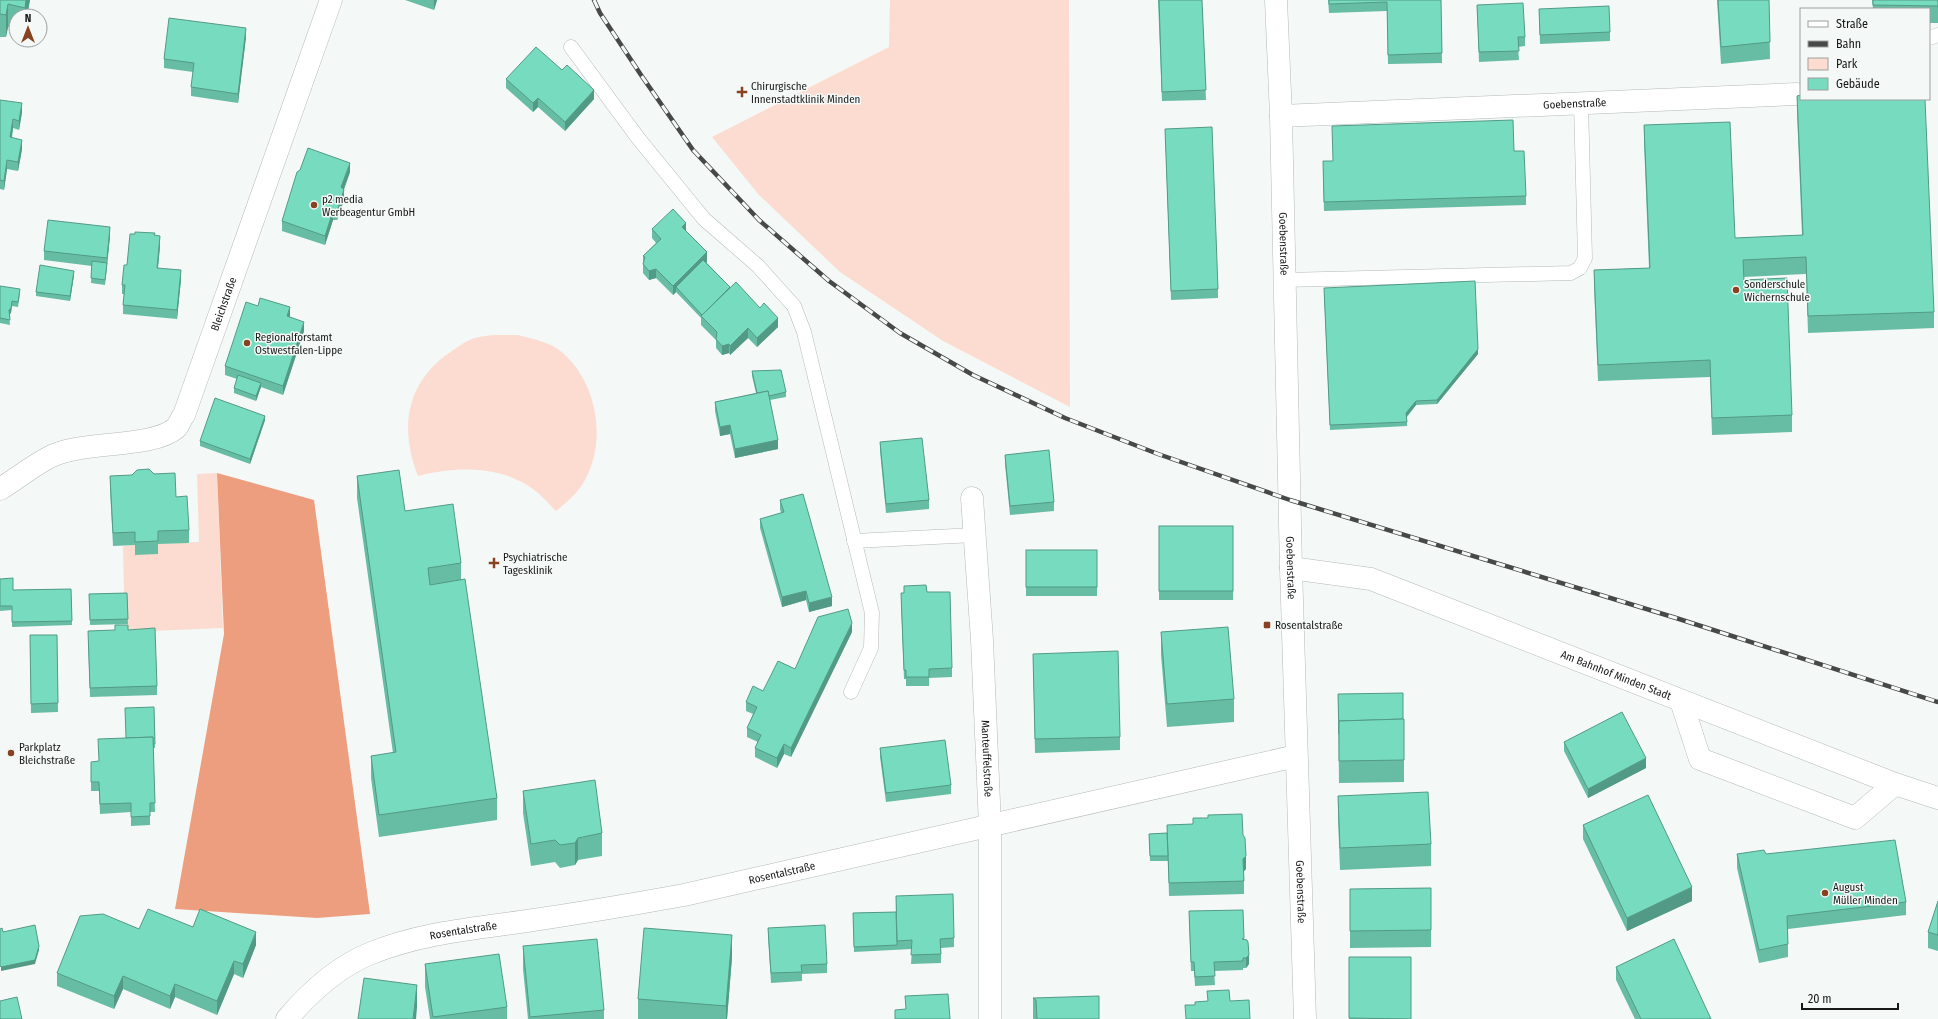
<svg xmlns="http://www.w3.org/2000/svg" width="1938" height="1019" font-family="'Fira Sans Condensed',sans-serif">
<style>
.green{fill:#fcdcd0}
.forest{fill:#ed9e7f}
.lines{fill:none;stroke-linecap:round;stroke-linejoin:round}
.service-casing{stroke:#b4b9b7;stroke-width:15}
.minor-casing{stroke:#b4b9b7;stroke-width:23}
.service{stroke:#fff;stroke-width:14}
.minor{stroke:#fff;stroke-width:22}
.rail-casing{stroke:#474948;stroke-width:4.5}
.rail{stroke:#f4f9f7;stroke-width:3;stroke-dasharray:9;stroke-linecap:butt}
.wall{fill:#66bda4}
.shaded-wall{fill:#539a86}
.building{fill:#77dcbf;stroke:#539a86}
.poi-dot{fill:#894121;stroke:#f4f9f7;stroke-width:1.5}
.labels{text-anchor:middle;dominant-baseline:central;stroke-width:3;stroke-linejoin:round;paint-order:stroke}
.poi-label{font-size:11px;fill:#171918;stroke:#f4f9f7;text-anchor:start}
.street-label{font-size:11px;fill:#171918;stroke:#f4f9f7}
</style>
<rect width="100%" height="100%" fill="#f4f9f7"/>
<g class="green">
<polygon points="890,0 1069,0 1070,407 943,341 840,272 759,195 712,137 889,47"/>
<path d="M518 335C533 339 551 342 563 353 597 383 607 440 585 480 578 493 567 502 556 511 550 505 545 499 538 493 505 465 458 466 418 476 400 430 405 386 446 355 455 349 465 341 475 338 488 334 504 335 518 335Z"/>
<polygon points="217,473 223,628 128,632 127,598 124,598 123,546 135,545 135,555 158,544 199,542 197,474"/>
</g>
<polygon class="forest" points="217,473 314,500 370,914 317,918 175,909 224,634"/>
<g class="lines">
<defs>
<g id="service">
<polyline points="1929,38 1938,35"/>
<polyline points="571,47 638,138 704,219 758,266 794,306 804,332 872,613 871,648 851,692"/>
<polyline points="1284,280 1571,273 1580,268 1585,258 1581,103"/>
<polyline points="854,541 975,535"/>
</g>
<g id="minor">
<path id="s1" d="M1276 0 1281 116 1291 568 1305 1019"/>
<path id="s2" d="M1281 116 1797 94"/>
<path id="s3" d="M0 489C18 478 36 463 54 455 85 441 153 448 176 428 179 425 181 418 184 415L331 0"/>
<path id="s4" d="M972 498 982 640 990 826V1019"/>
<path id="s5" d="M1291 568 1371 579 1895 784 1938 798"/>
<polyline points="1681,701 1700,759 1855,818 1895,784"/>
<path id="s6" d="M287 1019C309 993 338 967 369 954 417 934 469 929 520 922 575 914 629 905 684 895L1296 756"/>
</g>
</defs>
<use href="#service" class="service-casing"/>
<use href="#minor" class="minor-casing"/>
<use href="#service" class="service"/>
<use href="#minor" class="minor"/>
<defs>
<polyline id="rail" points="594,0 600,13 641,75 693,150 759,220 829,281 900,333 973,375 1065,418 1158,454 1290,500 1676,618 1938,702"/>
</defs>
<use href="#rail" class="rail-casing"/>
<use href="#rail" class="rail"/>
</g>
<g class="wall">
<polygon points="0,0 30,0 27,16 16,16 16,28 8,27 6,37 0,37"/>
<polygon points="405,0 437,0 434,10"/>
<polygon points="1158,0 1202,0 1206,100 1162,101"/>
<polygon points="1328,0 1441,0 1442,63 1388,64 1387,11 1329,13"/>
<polygon points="1717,0 1769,0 1770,59 1721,64"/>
<polygon points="1872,0 1938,0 1938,23 1929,23 1929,9 1873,9"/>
<polygon points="1477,5 1525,37 1525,46 1518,47 1519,60 1479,62"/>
<polygon points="1539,9 1610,32 1610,41 1540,44"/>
<polygon points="246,37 238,103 191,96 191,87 193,72 164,68 164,59"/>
<polygon points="506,79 594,99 565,131 538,107 533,112 506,88"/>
<polygon points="1797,96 1934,312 1934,328 1808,333 1806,274 1744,277 1744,280 1792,415 1792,432 1712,435 1710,377 1598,381 1594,287 1594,270 1649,268 1644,142 1644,125 1735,238 1802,235 1797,112"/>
<polygon points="0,100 22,112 19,130 13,128 12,138 22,149 18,171 7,169 4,190 0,189"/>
<polygon points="1165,129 1218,289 1218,298 1171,300"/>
<polygon points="1332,161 1526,196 1526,205 1324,211 1323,170"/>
<polygon points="350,172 344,190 344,200 337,220 333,220 325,245 282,231 282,221"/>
<polygon points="652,229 686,231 707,262 706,262 730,287 778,327 757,347 748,338 730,355 729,353 722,355 716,348 716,340 701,325 701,318 676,292 673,295 656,278 649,280 643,273 643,256 656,243 652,238"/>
<polygon points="155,235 160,246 158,268 181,279 177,319 123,314 123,305 124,294 122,294 122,285 127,265"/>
<polygon points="110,236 105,285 91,283 92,266 44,260 44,251"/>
<polygon points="74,275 70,301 36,296 36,292"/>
<polygon points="0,286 20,294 18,307 12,306 11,313 9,314 10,325 0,323"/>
<polygon points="1324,293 1478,354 1437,404 1416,405 1407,417 1407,426 1330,430"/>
<polygon points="290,316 290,317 304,331 283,395 261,387 256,401 234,393 234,388 237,379 225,375 225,366"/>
<polygon points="752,371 786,392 786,397 770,400 778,449 735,458 730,434 720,436 715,411 715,402 756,393 752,376"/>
<polygon points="265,420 250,464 200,446 200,441"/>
<polygon points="880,442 929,500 929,509 886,513 880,451"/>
<polygon points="1005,455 1054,502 1054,511 1010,515 1005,464"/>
<polygon points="110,476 176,497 189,530 189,543 158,544 158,554 135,555 135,545 113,546 110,489"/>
<polygon points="357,476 405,511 461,563 461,580 497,798 497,820 379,837 371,778 371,756 393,753 357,498"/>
<polygon points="780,500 832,606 809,612 806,600 782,607 760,528 760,519 781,513 780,509"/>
<rect x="1159" y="526" width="74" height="74"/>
<rect x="1026" y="550" width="71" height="46"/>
<polygon points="0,579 13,590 71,589 72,625 12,627 12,610 0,611"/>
<polygon points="904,586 927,592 952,668 952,677 929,678 929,686 906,686 906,679 904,679 901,602 904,593"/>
<polygon points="127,593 128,624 90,625 89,594"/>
<polygon points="128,630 157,686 157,695 90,697 88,640"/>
<polygon points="852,632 791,757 784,754 777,768 755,757 755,748 758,742 747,737 747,728 753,714 746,711 746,702 763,691 795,669"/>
<polygon points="1161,632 1234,699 1234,722 1167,727 1161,655"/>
<polygon points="30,635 57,635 58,712 31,713"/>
<polygon points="1033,654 1120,737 1120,750 1035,753"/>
<polygon points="1338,694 1404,760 1404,782 1339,783"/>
<polygon points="154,707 155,748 153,748 155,812 150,812 150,825 131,826 131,812 100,814 99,791 91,791 91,771 125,738"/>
<polygon points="1564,742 1646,768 1588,798 1564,751"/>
<polygon points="880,748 951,785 951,794 886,802 880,757"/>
<polygon points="523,791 602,833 602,856 578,860 575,865 560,868 555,862 531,866 523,813"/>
<polygon points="1338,796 1431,844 1431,866 1340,870 1338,818"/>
<polygon points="1193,818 1243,835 1246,869 1244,871 1244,894 1169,896 1168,861 1150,861 1149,834 1167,833 1167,825 1193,824"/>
<polygon points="1583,825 1692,901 1627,931 1583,839"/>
<polygon points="1737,854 1766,854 1906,902 1906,915 1788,929 1788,957 1759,963 1737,868"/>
<polygon points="1431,888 1431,947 1350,948 1350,889"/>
<polygon points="896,896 954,938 954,947 941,948 941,963 911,964 912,949 854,952 853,913 896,912"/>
<polygon points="1938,901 1938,951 1928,948 1928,932"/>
<polygon points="1189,920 1244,939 1249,964 1246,968 1243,968 1243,970 1214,971 1215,985 1195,986 1194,971 1191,971"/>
<polygon points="193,927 256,945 243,978 234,974 217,1015 175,997 170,1009 123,989 114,1009 57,986 57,973 139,929"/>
<polygon points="768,928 827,964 827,973 802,974 802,981 771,983 768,937"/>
<polygon points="523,946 604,1010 604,1019 528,1019 523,969"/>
<polygon points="732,957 727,1019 638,1019 638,999"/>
<rect x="1349" y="957" width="62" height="62"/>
<polygon points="425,964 507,1007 507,1019 430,1019 425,987"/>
<polygon points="1616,967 1711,1019 1635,1019 1616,980"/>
<polygon points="1033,998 1099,1019 1033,1019"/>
</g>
<g class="shaded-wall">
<polygon points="26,0 30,0 27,16 25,16 25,8"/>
<polygon points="434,0 437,0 434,10"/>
<polygon points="8,4 8,27 6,37 6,15"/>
<polygon points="246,28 246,37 238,103 238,94"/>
<polygon points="594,90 594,99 565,131 565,122"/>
<polygon points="538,98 538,107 533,112 533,103"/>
<polygon points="22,103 22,112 19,130 19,121"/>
<polygon points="13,119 13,128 10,147 10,137"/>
<polygon points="22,140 22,149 18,171 18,162"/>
<polygon points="7,160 7,169 4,190 4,181"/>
<polygon points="350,163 350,172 341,196 341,187"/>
<polygon points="344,190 344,200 337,220 337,211"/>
<polygon points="333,211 333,220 325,245 325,236"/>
<polygon points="686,223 686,232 682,227"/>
<polygon points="110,227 110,236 105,285 107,258"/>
<polygon points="160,236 160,246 157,277 157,268"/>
<polygon points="707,252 707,262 678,290 676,287 676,292 673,295 673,286"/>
<polygon points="656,269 656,278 649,280 649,271"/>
<polygon points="181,270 181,279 177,319 177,310"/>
<polygon points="74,271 74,275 70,301 70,296"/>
<polygon points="12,301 11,313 9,315 9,310"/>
<polygon points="290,307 290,316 287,325 287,316"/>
<polygon points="778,318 778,327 757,347 757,338"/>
<polygon points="304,322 304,331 283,395 283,386"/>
<polygon points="748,328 748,338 730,355 730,346"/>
<polygon points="729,344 729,353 722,355 722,346"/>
<polygon points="1478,349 1478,354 1437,404 1437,400"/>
<polygon points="261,383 261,387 256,401 256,396"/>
<polygon points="1416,401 1416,405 1406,417 1406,413"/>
<polygon points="265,416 265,420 250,464 250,459"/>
<polygon points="730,425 730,434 720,436 720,427"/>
<polygon points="778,440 778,449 735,458 735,449"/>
<polygon points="806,591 806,600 782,607 782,597"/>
<polygon points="832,597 832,606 809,612 809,603"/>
<polygon points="852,623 852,632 791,757 791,748"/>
<polygon points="784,744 784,754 777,768 777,758"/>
<polygon points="1646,758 1646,768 1588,798 1588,789"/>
<polygon points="578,838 578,860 575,865 575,843"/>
<polygon points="1246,856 1246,869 1243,872 1243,859"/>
<polygon points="1692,887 1692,901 1627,931 1627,918"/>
<polygon points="256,932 256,945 243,978 243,964"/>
<polygon points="732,935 732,957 727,1019 726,1019 726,1006"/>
<polygon points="39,946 39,950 35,964 1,971 1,967"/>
<polygon points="1249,955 1249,964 1246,968 1246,958"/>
<polygon points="234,961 234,974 217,1015 217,1001"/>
<polygon points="123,976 123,989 114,1009 114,996"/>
<polygon points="175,984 175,997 170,1009 170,996"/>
<polygon points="417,985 417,1007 416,1019 413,1019"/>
</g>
<g class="building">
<polygon points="0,0 26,0 25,8 8,4 6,15 0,14"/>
<polygon points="1159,0 1202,0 1206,90 1162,92"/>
<polygon points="1329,0 1441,0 1442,53 1388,55 1387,2 1329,4"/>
<polygon points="1718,0 1769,0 1770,42 1721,47"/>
<polygon points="1873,0 1938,0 1938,6 1873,5"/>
<polygon points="1523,3 1525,37 1518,37 1519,51 1479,52 1477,5"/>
<polygon points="1609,6 1610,32 1540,35 1539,9"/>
<polygon points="169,18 246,28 238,94 191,87 194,63 164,59"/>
<polygon points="536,47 562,70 567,65 594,90 565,122 538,98 533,103 506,79"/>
<polygon points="1801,95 1801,99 1925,99 1934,312 1808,316 1806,257 1743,260 1744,280 1787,278 1792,415 1712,418 1710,360 1598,365 1594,270 1650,268 1644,125 1730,122 1735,238 1803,235 1797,96"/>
<polygon points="0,100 22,103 19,121 13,119 10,137 22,140 18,162 7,160 4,181 0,180"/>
<polygon points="1513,120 1514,151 1524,151 1526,196 1324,202 1323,161 1333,161 1332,126"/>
<polygon points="1212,127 1218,289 1171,291 1165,129"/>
<polygon points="308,148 350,163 341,187 344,190 337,211 333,211 325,236 282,221 297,172 300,170"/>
<polygon points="673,209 686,223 682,227 707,252 673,286 656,269 649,271 643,264 645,257 643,256 661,239 652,229"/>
<polygon points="48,220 110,227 107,258 44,251"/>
<polygon points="135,232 155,233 154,235 160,236 157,268 181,270 177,310 123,305 125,285 122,285 124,265 127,265 130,234 135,234"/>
<polygon points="703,260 730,287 702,315 676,287"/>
<polygon points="92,261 107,263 105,280 91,278"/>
<polygon points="40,265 74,271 70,296 36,292"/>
<polygon points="1475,281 1478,349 1437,400 1416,401 1406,413 1407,422 1330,425 1324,288"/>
<polygon points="736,282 760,308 764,303 778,318 757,338 748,328 730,346 729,344 722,346 716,339 717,332 701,316"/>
<polygon points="0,286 20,289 18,302 12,301 11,308 9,310 10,320 0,318"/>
<polygon points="260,298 290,307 287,316 304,322 283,386 225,366 246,302 258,306"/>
<polygon points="781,370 786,392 769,396 768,391 757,393 752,371"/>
<polygon points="238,375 261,383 256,396 234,388"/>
<polygon points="768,391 778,440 735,449 730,425 720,427 715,402"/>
<polygon points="215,398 265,416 250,459 200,441"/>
<polygon points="922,438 929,500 886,504 880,442"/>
<polygon points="1049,450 1054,502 1010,506 1005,455"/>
<polygon points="149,469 154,474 175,473 176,497 187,496 189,530 158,531 158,541 135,542 135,532 113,533 110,476 132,475 137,470"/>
<polygon points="399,470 405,511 453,504 461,563 428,568 430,585 465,579 497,798 379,815 371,756 396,752 357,476"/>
<polygon points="803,494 832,597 809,603 806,591 782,597 760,519 784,512 780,500"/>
<rect x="1159" y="526" width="74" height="65"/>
<rect x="1026" y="550" width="71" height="37"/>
<polygon points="13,578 13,590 71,589 72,621 12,622 12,606 0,606 0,579"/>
<polygon points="926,585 927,592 950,592 952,668 929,669 929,677 906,677 906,670 904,670 901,593 904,593 904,586"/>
<polygon points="127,593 128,619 90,620 89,594"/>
<polygon points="848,609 852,623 791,748 784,744 777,758 755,748 761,735 747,728 757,707 746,702 753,686 763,691 778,661 795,669 818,617"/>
<polygon points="115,625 128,625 128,630 155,628 157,686 90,688 88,631 115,630"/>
<polygon points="1228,627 1234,699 1167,704 1161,632"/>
<polygon points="30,635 57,635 58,703 31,704"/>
<polygon points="1118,651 1120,737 1035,739 1033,654"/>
<polygon points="1403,693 1403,719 1339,721 1339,734 1338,694"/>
<polygon points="154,707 155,744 153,744 153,737 126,738 125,708"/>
<polygon points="1622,712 1646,758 1588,789 1564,742"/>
<polygon points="1404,719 1404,760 1339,761 1339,721"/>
<polygon points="153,737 155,803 150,803 150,816 131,817 131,803 100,804 99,782 91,782 91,762 99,761 98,739"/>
<polygon points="945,740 951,785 886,793 880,748"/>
<polygon points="595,780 602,833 578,838 575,843 560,845 555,840 531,844 523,791"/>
<polygon points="1428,792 1431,844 1340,848 1338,796"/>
<polygon points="1648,795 1692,887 1627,918 1583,825"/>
<polygon points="1242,814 1243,835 1245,838 1246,856 1243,859 1244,881 1169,883 1167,825 1193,824 1193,818 1208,818 1208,815"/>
<polygon points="1167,833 1168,856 1150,856 1149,834"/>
<polygon points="1895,840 1906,902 1787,916 1788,944 1759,950 1737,854 1764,850 1766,854"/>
<polygon points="1431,888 1431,930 1350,931 1350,889"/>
<polygon points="953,894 954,938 940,939 941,954 911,955 912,940 897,941 896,896"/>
<polygon points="1938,901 1938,935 1928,932"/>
<polygon points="148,909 193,927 200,909 256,932 243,964 234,961 217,1001 175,984 170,996 123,976 114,996 57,973 80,916 103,914 139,929"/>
<polygon points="1243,910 1244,938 1242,939 1247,940 1248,942 1249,955 1246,958 1243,958 1243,961 1214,962 1215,976 1195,977 1194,962 1191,962 1189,911"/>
<polygon points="896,912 897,945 854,947 853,913"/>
<polygon points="35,925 39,946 35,960 1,967 0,966 0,929 2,928 3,932"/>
<polygon points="825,925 827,964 801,965 802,972 771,973 768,928"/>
<polygon points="644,928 732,935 726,1006 638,999"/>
<polygon points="597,939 604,1010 530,1017 523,946"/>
<polygon points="1674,939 1711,1019 1641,1019 1616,967"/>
<polygon points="499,954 507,1007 433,1017 425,964"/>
<polygon points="1349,957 1411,957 1411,1019 1349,1018"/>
<polygon points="364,978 417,985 413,1019 358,1019"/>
<polygon points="1229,990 1230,1001 1249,1000 1250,1019 1186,1019 1185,1005 1195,1005 1195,1002 1208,1001 1207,991"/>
<polygon points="948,994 950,1019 895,1019 895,1010 906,1009 905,996"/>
<polygon points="1099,996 1099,1019 1037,1019 1036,1000 1033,998"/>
<polygon points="17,997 22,1019 0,1019 0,1001"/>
</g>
<g class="poi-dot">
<path d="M740 86h4v4h4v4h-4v4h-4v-4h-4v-4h4z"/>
<circle cx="314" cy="205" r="4"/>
<circle cx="1736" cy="290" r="4"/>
<circle cx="247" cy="343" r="4"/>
<path d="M492 557h4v4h4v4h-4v4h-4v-4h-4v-4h4z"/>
<rect x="1263" y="621" width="8" height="8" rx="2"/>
<circle cx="11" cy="753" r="4"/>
<circle cx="1825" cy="893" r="4"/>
</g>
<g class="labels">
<g class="poi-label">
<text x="751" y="86">Chirurgische<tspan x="751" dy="13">Innenstadtklinik Minden</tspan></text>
<text x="322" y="199">p2 media<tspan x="322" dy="13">Werbeagentur GmbH</tspan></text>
<text x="1744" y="284">Sonderschule<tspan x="1744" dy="13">Wichernschule</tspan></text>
<text x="255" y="337">Regionalforstamt<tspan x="255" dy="13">Ostwestfalen-Lippe</tspan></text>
<text x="503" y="557">Psychiatrische<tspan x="503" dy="13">Tagesklinik</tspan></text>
<text x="1275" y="625">Rosentalstraße</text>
<text x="19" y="747">Parkplatz<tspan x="19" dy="13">Bleichstraße</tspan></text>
<text x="1833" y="887">August<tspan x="1833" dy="13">Müller Minden</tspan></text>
</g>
<g class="street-label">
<text stroke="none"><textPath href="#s2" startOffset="294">Goebenstraße</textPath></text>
<text stroke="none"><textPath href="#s1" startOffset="244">Goebenstraße</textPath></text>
<text stroke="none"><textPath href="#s3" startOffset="323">Bleichstraße</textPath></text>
<text stroke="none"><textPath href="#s1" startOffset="568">Goebenstraße</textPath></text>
<text stroke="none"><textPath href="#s5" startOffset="344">Am Bahnhof Minden Stadt</textPath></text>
<text stroke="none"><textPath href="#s4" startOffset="261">Manteuffelstraße</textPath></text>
<text stroke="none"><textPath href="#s6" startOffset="527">Rosentalstraße</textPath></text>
<text stroke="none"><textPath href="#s1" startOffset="892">Goebenstraße</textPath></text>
<text stroke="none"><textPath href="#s6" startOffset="203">Rosentalstraße</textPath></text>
</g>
</g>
<rect x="1800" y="8" width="130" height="92" fill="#f4f9f7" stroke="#9c9f9e"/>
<rect x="1808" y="21" width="20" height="6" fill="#ffffff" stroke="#9c9f9e"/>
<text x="1836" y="28" font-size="12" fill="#171918">Straße</text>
<rect x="1808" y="41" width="20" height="6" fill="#474948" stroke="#9c9f9e"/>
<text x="1836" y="48" font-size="12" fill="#171918">Bahn</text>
<rect x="1808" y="58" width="20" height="12" fill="#fcdcd0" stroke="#9c9f9e"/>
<text x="1836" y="68" font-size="12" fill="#171918">Park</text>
<rect x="1808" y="78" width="20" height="12" fill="#77dcbf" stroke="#9c9f9e"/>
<text x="1836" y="88" font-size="12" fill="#171918">Gebäude</text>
<g transform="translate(28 28)"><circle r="19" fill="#f4f9f7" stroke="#9c9f9e"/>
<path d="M0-3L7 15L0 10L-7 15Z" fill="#894121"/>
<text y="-6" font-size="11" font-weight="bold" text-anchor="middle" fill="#171918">N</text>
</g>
<path d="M1802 1003v6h96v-6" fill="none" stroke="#171918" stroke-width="2"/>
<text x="1808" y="1003" font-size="12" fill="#171918" stroke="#f4f9f7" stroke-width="3" paint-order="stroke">20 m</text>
</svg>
